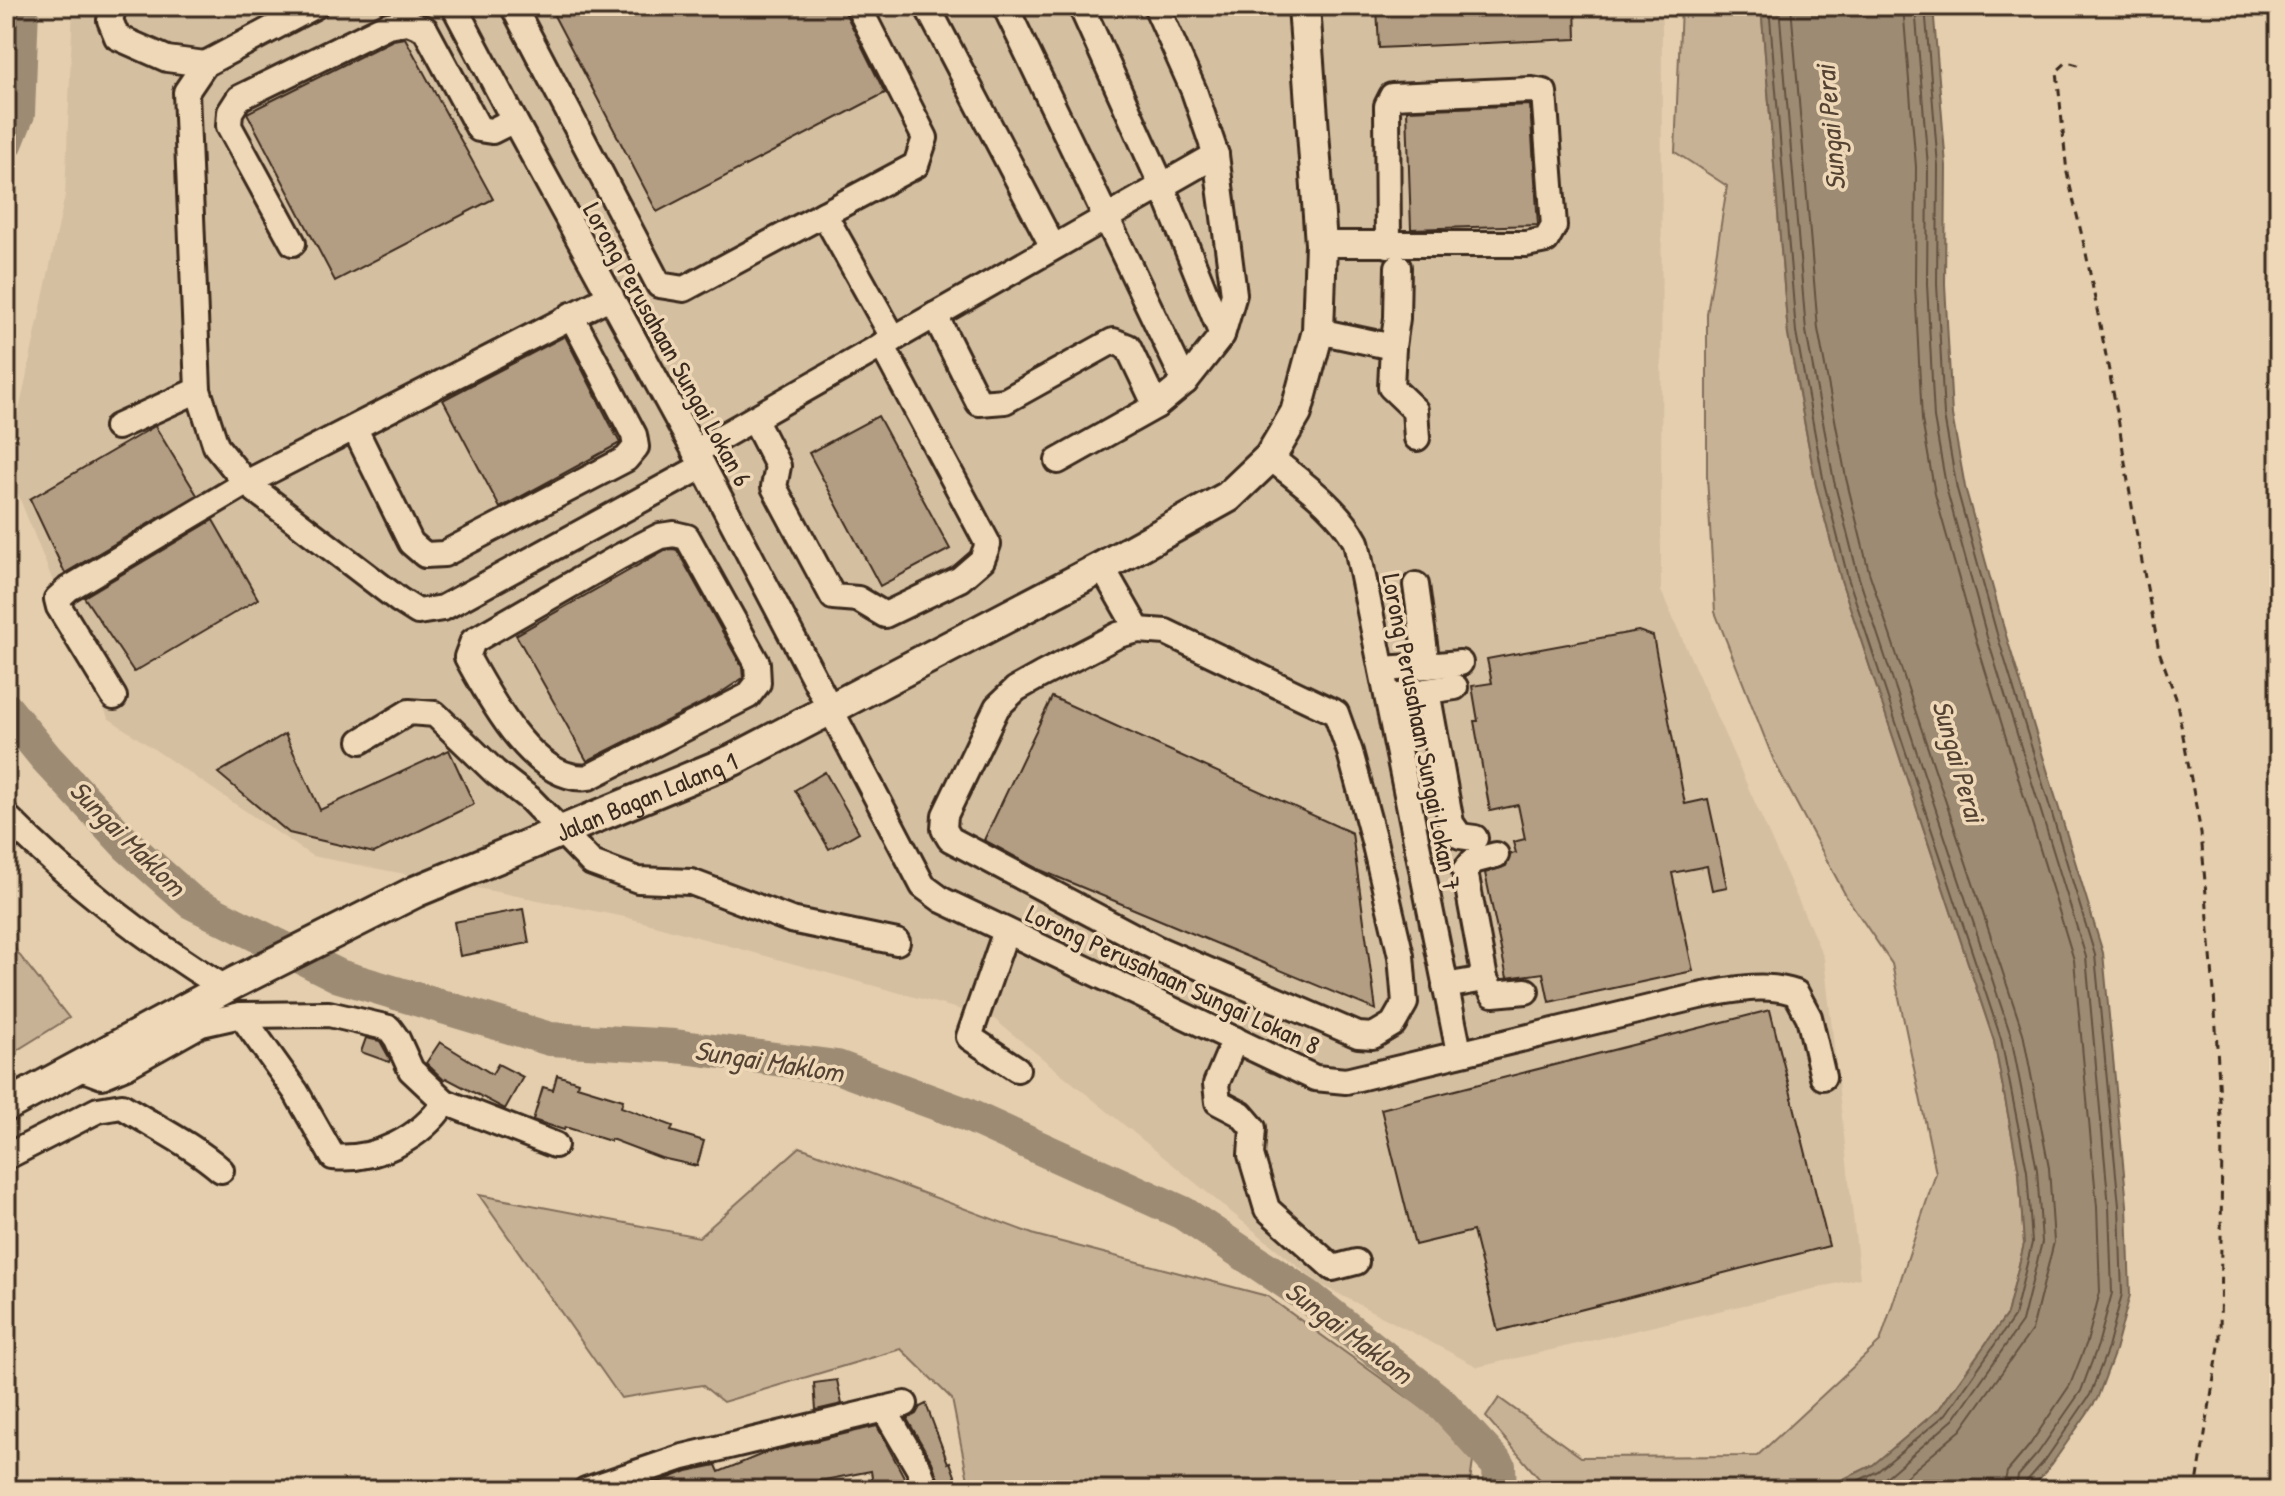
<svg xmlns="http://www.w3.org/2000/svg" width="2285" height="1496" font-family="'Patrick Hand',sans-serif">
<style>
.built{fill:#d5bfa1}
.green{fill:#c8b296;stroke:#826e5a;stroke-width:2}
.water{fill:#9e8b73;stroke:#766451;stroke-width:2}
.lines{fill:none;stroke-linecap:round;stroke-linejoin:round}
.shore{stroke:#635140;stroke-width:2}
.river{stroke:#9e8b73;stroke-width:34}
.building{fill:#b39d83;stroke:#3b2a1e;stroke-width:2}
.minor-casing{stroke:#3b2a1e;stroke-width:30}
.major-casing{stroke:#3b2a1e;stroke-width:36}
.path{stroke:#3b2a1e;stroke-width:3;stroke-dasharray:8 6;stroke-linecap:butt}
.minor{stroke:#efd8b7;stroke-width:24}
.major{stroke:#efd8b7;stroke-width:30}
.labels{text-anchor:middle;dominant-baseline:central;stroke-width:7;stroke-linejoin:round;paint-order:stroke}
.street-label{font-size:26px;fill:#3b2a1e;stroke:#efd8b7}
.water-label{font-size:28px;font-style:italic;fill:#544233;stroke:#efd8b7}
</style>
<rect width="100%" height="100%" fill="#e4ceae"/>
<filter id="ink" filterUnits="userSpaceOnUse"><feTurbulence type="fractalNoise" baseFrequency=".0125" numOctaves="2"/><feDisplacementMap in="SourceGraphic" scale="16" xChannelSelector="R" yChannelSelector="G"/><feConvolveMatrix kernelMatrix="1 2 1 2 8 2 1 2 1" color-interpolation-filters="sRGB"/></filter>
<g filter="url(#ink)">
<polygon class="built" points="73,6 1662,6 1661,591 1824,958 1860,1278 1478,1367 1318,1283 994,1019 625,917 312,856 108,718 7,467 65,195"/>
<g class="green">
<polygon points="1681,6 1761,6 1788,334 1816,485 1841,580 1994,1041 2019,1172 2024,1244 2007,1314 1939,1409 1873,1465 1821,1490 1549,1490 1486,1417 1499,1398 1581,1457 1757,1456 1880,1342 1936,1173 1892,964 1846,896 1774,761 1715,612 1707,476 1707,314 1727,186 1675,152"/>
<polygon points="6,938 69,1018 6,1057"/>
<polygon points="800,1147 1035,1235 1267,1296 1443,1423 1473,1461 1469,1490 970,1490 952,1399 901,1349 723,1402 702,1385 621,1398 479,1195 699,1237"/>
</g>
<polygon class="water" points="1761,6 1933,6 1946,166 1945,284 1952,415 1965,487 2005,632 2103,953 2127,1205 2130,1295 2115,1351 2097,1399 2052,1464 2030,1490 1821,1490 1873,1465 1939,1409 2007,1314 2024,1244 2019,1172 1994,1041 1841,580 1816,485 1788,334"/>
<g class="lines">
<g class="shore">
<polyline points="1769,6 1796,332 1824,483 1848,578 2001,1039 2027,1171 2032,1243 2014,1317 1946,1414 1878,1471 1839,1490"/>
<polyline points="1779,6 1806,331 1834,481 1858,575 2011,1036 2037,1170 2042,1242 2022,1322 1954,1419 1884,1479 1862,1490"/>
<polyline points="1791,6 1818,329 1846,478 1869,572 2023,1033 2049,1168 2054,1242 2032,1330 1961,1430 1890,1490"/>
<polyline points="1903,6 1916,167 1915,285 1922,420 1935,494 1976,640 2074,960 2097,1207 2100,1292 2087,1342 2070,1385 2029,1446 2007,1472 2003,1490"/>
<polyline points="1915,6 1928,167 1927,284 1934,418 1947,491 1987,637 2086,957 2109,1207 2112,1293 2098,1345 2081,1391 2038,1453 2018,1476 2015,1490"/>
<polyline points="1925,6 1938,166 1937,284 1944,416 1957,489 1997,634 2095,955 2119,1206 2122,1294 2108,1348 2090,1395 2046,1459 2026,1482 2025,1490"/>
</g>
<g class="river">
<polyline points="6,144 18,114 22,6"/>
<polyline points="6,709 46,758 127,845 191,902 339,976 550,1039 675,1046 837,1067 965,1114 1183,1213 1310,1298 1441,1403 1499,1466 1500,1490"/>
</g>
</g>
<g class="building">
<polygon points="549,6 842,6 885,93 657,212"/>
<polygon points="1377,6 1575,6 1576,39 1379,48"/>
<polygon points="405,38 493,199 335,281 247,113 393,40"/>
<polygon points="1530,105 1538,225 1411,229 1407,110"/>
<polygon points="565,336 620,443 500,508 443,400"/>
<polygon points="878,416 950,549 880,586 809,453"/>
<polygon points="155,426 197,495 65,573 30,499"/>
<polygon points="213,520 258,599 134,672 84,597"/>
<polygon points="673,549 677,550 742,667 743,678 716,696 587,761 516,635 665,550"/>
<polygon points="1638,631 1653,636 1685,804 1708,799 1727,887 1712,890 1707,866 1672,873 1693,971 1549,1002 1543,973 1507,978 1485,873 1506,866 1511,854 1516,853 1513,842 1525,839 1518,805 1490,811 1474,721 1478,721 1472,686 1492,683 1487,659"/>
<polygon points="1052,697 1352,833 1376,1010 1038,869 984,840"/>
<polygon points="285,734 320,810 449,750 474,804 374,853 289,833 218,773"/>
<polygon points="825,772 859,832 829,849 795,790"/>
<polygon points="523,909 529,943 460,956 454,922"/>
<polygon points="1770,1010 1829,1246 1498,1331 1473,1231 1415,1245 1381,1109"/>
<polygon points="366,1038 380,1041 390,1059 389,1062 361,1052"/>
<polygon points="440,1042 492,1074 498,1064 523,1077 505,1109 446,1078 444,1080 426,1063"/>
<polygon points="557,1075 578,1082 577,1086 623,1100 621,1107 673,1126 671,1131 704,1141 697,1166 661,1158 611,1139 610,1141 565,1127 564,1130 533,1120 543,1087 553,1090"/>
<polygon points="837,1380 842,1404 816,1410 814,1383"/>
<polygon points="926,1404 948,1463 950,1462 960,1490 942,1490 932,1462 907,1419 916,1414 920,1407"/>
<polygon points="877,1426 911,1490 874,1490 871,1471 774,1490 639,1490 687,1471 716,1465 719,1472 765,1453"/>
</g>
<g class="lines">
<defs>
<g id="minor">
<polyline points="114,6 110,20 117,37 167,59 205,64"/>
<polyline points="315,6 205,64 186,92 198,390 216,446 246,483 399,600 418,612 443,608 703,466"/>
<path d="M454 6 514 120 703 466 923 886 942 900 1315 1078 1346 1081 1699 996C1732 990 1764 982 1796 993L1809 1017 1823 1077"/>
<polyline points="513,6 659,285 684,289 824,214"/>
<polyline points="858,6 925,138 916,165 824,214 894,339"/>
<polyline points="927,6 1053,247"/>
<polyline points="1005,6 1185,382"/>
<polyline points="1081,6 1162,186 1222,335"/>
<polyline points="293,243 229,126 230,112 239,98 388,25 408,22 425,29 479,129 492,131 514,120"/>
<polyline points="1321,244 1526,244 1546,240 1554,226 1544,92 1532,90 1392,96 1387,106 1388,245"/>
<polyline points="935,315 979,403 1005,401 1113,341 1128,347 1156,406 1058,461"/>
<polyline points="1318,331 1393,347 1391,387 1415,410 1417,438"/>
<polyline points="1393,347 1397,318 1398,267"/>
<polyline points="1156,406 1185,382 1222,335 1234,294 1216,155 1194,91 1156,6"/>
<polyline points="754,419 778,466 774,487 833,597 858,599 885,615 960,579 982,560 988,544 882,345"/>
<polyline points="117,427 198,390"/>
<polyline points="355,429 411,543 425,555 444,554 626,459 636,447 634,435 571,315"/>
<polyline points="695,452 1216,155"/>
<path d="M1270 457C1300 482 1337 506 1356 542L1459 1052"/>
<path d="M674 534 687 537 757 663 758 683 748 696 589 777C535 785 488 695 467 657L473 641 619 557 660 536Z"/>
<polyline points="1102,567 1138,630"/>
<polygon points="1138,630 1166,632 1336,713 1350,752 1374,841 1401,956 1405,1003 1393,1024 1373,1036 1358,1035 1156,948 950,839 944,829 945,815 997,707 1016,689 1041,675 1118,635"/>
<polyline points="1427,666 1460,663"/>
<polyline points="1382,669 1427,666 1416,585"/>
<polyline points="1427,691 1455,687"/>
<polyline points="114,697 59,607 57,599 68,589 246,483 611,296"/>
<polyline points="1388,698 1427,691 1451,823 1460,836 1475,838"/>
<polyline points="361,741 409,712 435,714 495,772 530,799 592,863 638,880 691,882 791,920 897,942"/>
<path d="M6 816C71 882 146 940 225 988"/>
<polyline points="1006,931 969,1037 1017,1069"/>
<polyline points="1485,979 1493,994 1526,991"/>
<polyline points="1445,986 1485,979 1465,871 1473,861 1496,855"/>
<path d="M241 1015 296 1092 333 1157C377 1161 421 1138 445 1102"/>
<polyline points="1235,1039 1216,1084 1218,1102 1241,1114 1253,1128 1251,1155 1267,1209 1333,1268 1356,1262"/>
<polyline points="78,1067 102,1076 126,1066 201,1024 241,1015 329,1014 389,1028 397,1039 411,1070 445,1102 555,1145"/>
<path d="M6 1157 98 1110 122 1106C155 1127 191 1144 221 1170"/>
<polyline points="884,1409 919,1469 927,1490"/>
<polyline points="586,1490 683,1457 905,1404"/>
</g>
<g id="major">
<path id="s1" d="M6 1106 234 983 417 891 733 760 1102 567 1228 497 1270 457 1296 413 1318 331 1321 244 1304 6"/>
</g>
</defs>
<use href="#minor" class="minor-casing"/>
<use href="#major" class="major-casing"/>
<polyline class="path" points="2078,65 2067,62 2057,71 2067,173 2086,253 2117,412 2135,525 2159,651 2176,698 2201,833 2214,992 2222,1136 2220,1340 2196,1490"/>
<use href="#minor" class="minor"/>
<use href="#major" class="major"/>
</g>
</g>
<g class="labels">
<g class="street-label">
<text transform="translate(668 344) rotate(61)">Lorong Perusahaan Sungai Lokan 6</text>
<text transform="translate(1422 732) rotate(79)">Lorong Perusahaan Sungai Lokan 7</text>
<text stroke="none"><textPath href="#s1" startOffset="712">Jalan Bagan Lalang 1</textPath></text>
<text transform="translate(1173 979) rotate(25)">Lorong Perusahaan Sungai Lokan 8</text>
</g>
<g class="water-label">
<text transform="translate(1830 128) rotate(-95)">Sungai Perai</text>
<text transform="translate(1959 761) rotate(74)">Sungai Perai</text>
<text transform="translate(128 838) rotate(45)">Sungai Maklom</text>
<text transform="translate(769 1061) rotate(9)">Sungai Maklom</text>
<text transform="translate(1349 1332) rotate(37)">Sungai Maklom</text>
</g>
</g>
<rect width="2285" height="1496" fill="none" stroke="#efd8b7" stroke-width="32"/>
<rect x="16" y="16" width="2253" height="1464" fill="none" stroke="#3b2a1e" stroke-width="3" filter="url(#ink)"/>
</svg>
